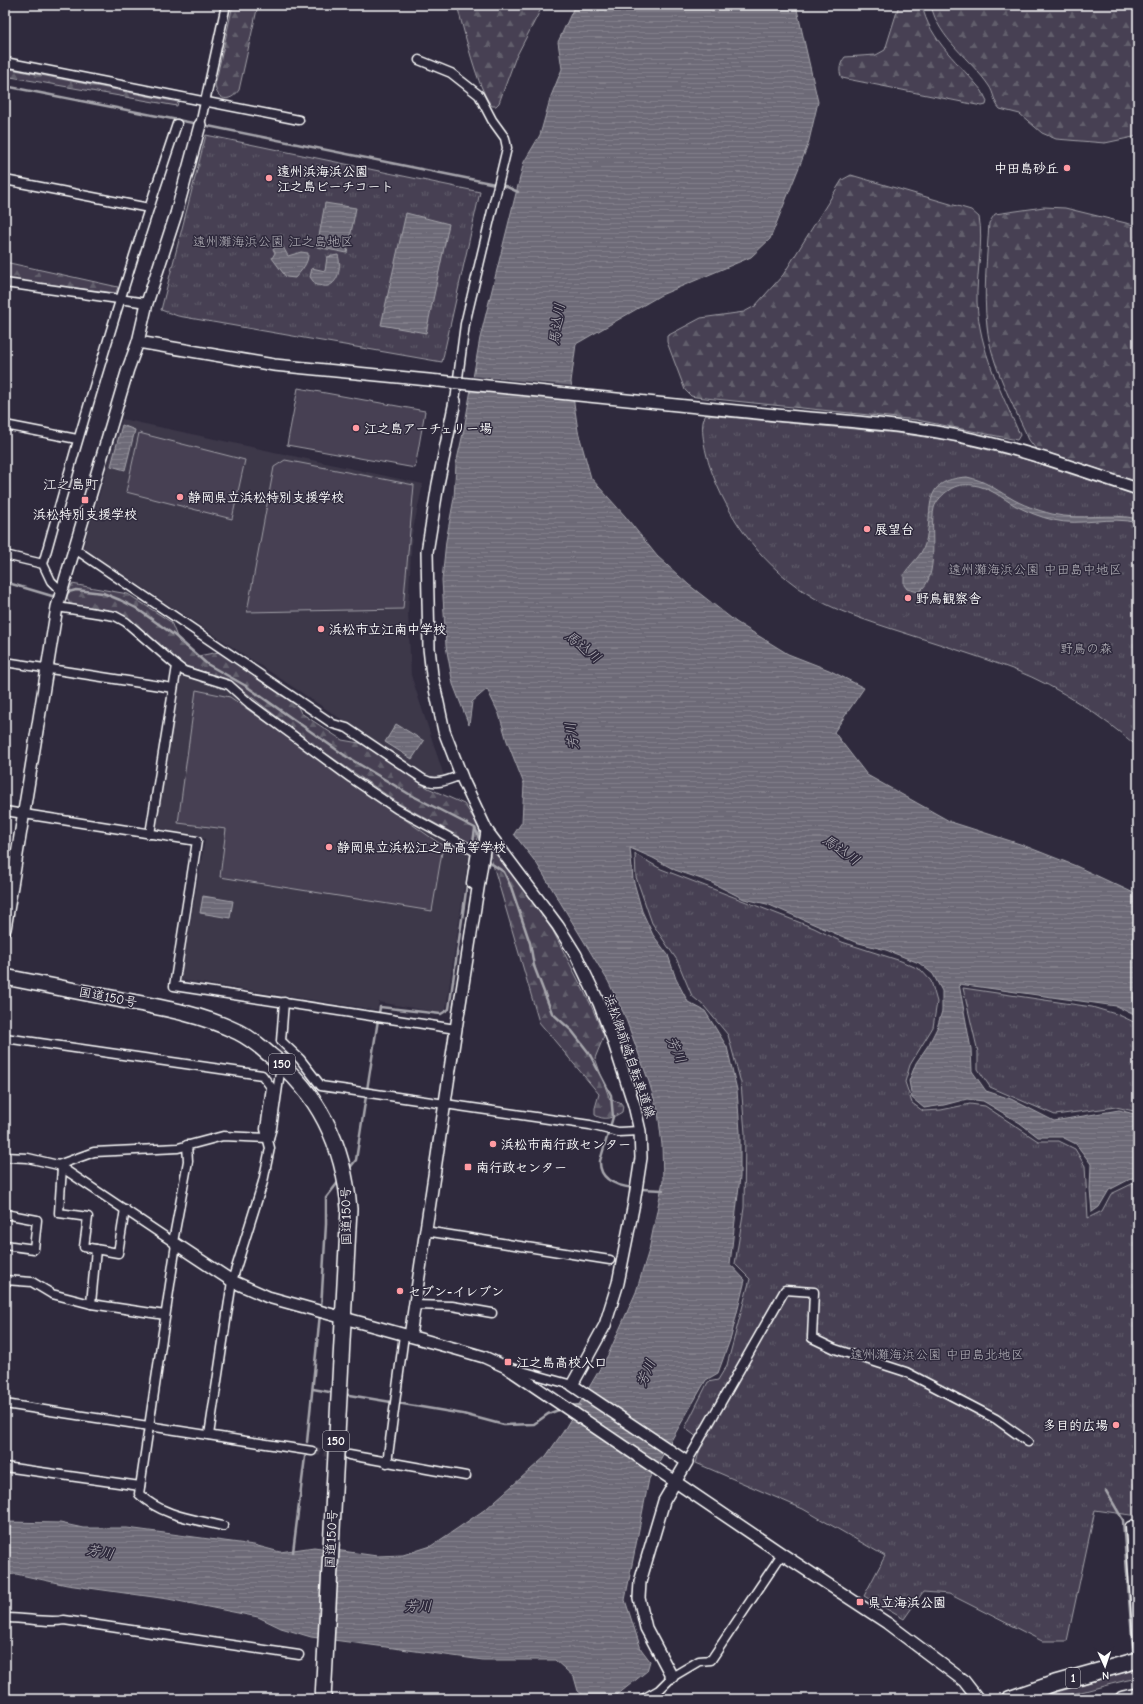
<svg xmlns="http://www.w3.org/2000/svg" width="1143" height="1704" font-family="'Comic Neue','Klee One',sans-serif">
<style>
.built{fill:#3c3749}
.green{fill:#464152;stroke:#a2a0a8}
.forest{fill:url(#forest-firs);stroke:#a2a0a8}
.park{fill:url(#park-tufts);stroke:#a2a0a8}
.water{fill:url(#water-rules);stroke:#a7a6ad}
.pier{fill:#2f2a3d}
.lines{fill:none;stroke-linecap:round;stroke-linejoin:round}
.stream{stroke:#a7a6ad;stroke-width:2.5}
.street-tunnel{stroke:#443f50;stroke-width:8;stroke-dasharray:8 4;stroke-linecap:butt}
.street-casing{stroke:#fff;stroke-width:11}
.secondary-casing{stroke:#fff;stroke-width:14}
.highway-casing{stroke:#fff;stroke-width:18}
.street{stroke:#2f2a3d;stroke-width:8}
.secondary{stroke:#2f2a3d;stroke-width:11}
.highway{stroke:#2f2a3d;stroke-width:15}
.secondary-bridge-casing{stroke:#fff;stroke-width:14;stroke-linecap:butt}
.secondary-bridge{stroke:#2f2a3d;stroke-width:11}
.poi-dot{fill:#ff9aa2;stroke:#2f2a3d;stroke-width:1.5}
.labels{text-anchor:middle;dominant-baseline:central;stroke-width:3;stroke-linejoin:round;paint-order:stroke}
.shield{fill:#2f2a3d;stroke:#c1bfc5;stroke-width:1}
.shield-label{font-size:12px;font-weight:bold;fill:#fff}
.poi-label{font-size:13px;font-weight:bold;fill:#fff;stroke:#2f2a3d;text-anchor:start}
.park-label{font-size:13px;fill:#b5b3ba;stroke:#2f2a3d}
.street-label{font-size:13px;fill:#fff;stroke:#2f2a3d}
.water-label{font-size:14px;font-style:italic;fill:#b6b4bb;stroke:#2f2a3d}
.neighbourhood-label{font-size:14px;fill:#fff;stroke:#2f2a3d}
</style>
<defs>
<pattern id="forest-firs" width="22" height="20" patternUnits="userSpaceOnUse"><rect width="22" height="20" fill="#464152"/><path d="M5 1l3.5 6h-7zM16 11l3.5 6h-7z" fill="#625e6c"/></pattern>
<pattern id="park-tufts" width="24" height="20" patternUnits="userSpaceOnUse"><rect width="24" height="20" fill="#464152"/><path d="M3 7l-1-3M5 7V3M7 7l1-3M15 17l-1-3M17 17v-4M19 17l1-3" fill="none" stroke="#625e6c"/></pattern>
<pattern id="water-rules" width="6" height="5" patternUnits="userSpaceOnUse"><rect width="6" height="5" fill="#6d6a77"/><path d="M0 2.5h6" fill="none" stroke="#83808b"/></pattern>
</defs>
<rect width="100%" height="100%" fill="#2f2a3d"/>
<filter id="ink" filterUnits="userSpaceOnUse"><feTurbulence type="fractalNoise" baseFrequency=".025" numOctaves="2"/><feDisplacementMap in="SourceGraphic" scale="8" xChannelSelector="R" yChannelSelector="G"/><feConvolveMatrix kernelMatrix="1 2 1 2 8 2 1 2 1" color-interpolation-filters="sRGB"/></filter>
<g filter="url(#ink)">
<g class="built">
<polygon points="122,419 423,484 412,534 408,612 411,675 444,776 433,780 83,548"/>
<polygon points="180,675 228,690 307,753 393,811 469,855 446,1009 440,1013 379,1002 377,1010 180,980 205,839 154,830"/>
</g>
<g class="green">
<polygon points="298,388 425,411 415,468 287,445"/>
<polygon points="139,433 245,460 232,519 126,492"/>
<polygon points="285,460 414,485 403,609 247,612 274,467"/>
<polygon points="196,690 230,697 443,846 432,911 220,877 226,829 178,823"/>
<path d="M1138 1668V1678C1103 1684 1069 1699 1034 1699Z"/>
</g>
<g class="forest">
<path d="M233 5H258L239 90C230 103 217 101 215 85Z"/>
<path d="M457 5H543L515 59 499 103 496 106H492C478 91 463 27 457 5Z"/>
<path d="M899 5H922C929 40 961 65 982 91L987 101 986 105 982 106 842 78C838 71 840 63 845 57L876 55 885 50Z"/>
<path d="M931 5H1138V136L1105 143 1056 139 1042 133 1020 114 1000 109C994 103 994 93 989 86 971 59 938 39 931 5Z"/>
<polygon points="5,68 178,102 177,106 5,76"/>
<path d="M851 175 971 210 979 217C984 241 976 276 977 302 979 349 1001 392 1020 435L1017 440 917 420 696 397 691 396 685 390 667 342V336L701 318 744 312 755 306 783 275 842 180Z"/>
<path d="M1044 207 1065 208 1138 226V482L1036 449 1029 440C1013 404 991 366 987 326 983 293 987 257 989 223L995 214Z"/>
<polygon points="5,262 118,287 116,293 5,279"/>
<polygon points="72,584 128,594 171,622 179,642 198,656 219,652 297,705 301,713 342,740 365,744 428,788 464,804 481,829 474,845 400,804 312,744 231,681 183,665 119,613 70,605 67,597"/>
<path d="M495 847 553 931 591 1005 604 1036 595 1058 610 1100 620 1102 623 1106 622 1112C613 1118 604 1121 595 1115V1108L599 1094 539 1022 489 851Z"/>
</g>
<g class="park">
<polygon points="206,135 480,192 442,362 178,316 161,310"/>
<path d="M706 415 897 433 952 441 1025 459 1138 496V747C1101 716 1061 688 1015 670 973 654 929 641 886 627 862 619 838 611 816 599 765 569 728 521 709 464 706 453 698 424 706 415Z"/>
<polygon points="635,854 661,869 814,928 842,942 901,961 921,970 931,981 937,1002 933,1027 910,1065 905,1082 912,1103 923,1111 941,1110 970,1104 985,1106 1038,1141 1059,1141 1075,1149 1085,1166 1088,1218 1102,1211 1111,1194 1138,1181 1138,1516 1095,1510 1067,1641 1042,1641 949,1594 923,1592 904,1619 864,1596 885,1556 803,1509 696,1463 702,1441 685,1428 708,1382 718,1380 727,1365 750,1279 735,1264 744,1208 745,1133 741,1083 728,1035 704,1006 692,996 677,960 652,923 636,877"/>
<polygon points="963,988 1092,1007 1119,1015 1138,1024 1138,1112 1116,1107 1055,1115 990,1087 978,1069 978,1052"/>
</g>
<g class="water">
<polygon points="575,5 796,5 818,102 808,145 770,239 751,257 661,295 576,344 571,382 578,431 591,478 625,516 657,556 689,585 736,622 788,654 829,670 864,688 834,732 867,775 951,822 1020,844 1076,866 1138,895 1138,1017 1116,1006 959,984 971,1049 972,1071 986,1091 1011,1099 1054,1121 1119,1110 1138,1115 1138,1175 1109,1190 1099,1207 1092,1212 1090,1189 1091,1164 1076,1144 1062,1137 1038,1137 1020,1123 983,1101 967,1099 944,1105 924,1108 912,1098 909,1081 916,1063 929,1044 937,1028 942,1011 942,991 933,974 919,963 886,950 855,942 767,904 744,899 710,882 675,870 653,858 630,848 633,879 642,911 653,935 668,955 676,979 688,1002 705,1011 727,1047 737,1090 740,1132 740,1177 730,1264 745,1280 731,1337 718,1373 706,1380 649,1479 625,1600 641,1649 650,1661 647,1671 612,1699 588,1699 578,1691 574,1677 555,1660 483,1660 311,1637 281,1628 258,1617 168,1599 67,1585 16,1574 5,1575 5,1522 60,1523 83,1528 127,1528 254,1545 280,1552 314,1547 377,1556 403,1555 431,1546 458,1528 487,1508 546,1456 563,1432 608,1355 636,1292 649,1250 663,1181 662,1145 658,1112 649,1082 624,1014 608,981 537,864 514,834 522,822 524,784 507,741 499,714 487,689 472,702 469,725 453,684 446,646 442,580 446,541 454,498 456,464 464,429 480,338 514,201 524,162 540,135 551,96 562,69 558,42"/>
<polygon points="325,203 356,208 347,253 317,247"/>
<polygon points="406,213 449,224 426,333 381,325"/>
<path d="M281 243 288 256 301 252 308 253C309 263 301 271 295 278L286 277 272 258 275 253 273 249Z"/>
<path d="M338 255C341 264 340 282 328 286 325 287 320 285 316 285L310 277 312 268 325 271 327 257Z"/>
<polygon points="122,425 135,430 125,470 111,466"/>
<path d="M967 477C986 481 993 488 1009 497 1022 505 1037 510 1052 514 1081 521 1110 512 1138 519V523C1110 515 1081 527 1053 520 1040 517 1028 512 1016 506 1002 498 989 487 973 485 964 484 956 485 949 490 943 494 936 501 934 508 929 530 941 579 918 592L907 589 904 585V574C911 563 921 557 925 544 935 511 918 480 967 477Z"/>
<polygon points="396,724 424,741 412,759 385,742"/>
<polygon points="203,896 233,901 230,918 200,913"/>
</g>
<polygon class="pier" points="471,376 573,386 576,401 469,390"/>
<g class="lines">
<g class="stream">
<polyline points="5,86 198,124"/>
<polyline points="203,125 505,186 518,192"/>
<polyline points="5,582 52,596 56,595"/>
<polyline points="65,593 76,590 103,593 120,600 136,608 174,635 207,664 246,686 347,757 409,794 475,828 481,842"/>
<path d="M487 858 489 862 504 872 511 887 530 943 534 966 552 1013 572 1031 589 1053 611 1095 613 1117 600 1161C599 1180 617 1186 633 1188"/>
<polyline points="349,1169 356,1160 380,1007 441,1014 449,1009 475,829"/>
<polyline points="640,1189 663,1190"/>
<polyline points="321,1309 326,1224 326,1198 339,1181"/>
<polyline points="313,1389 335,1393"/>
<polyline points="343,1394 463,1414 504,1425 534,1424 548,1414 561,1409"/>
<polyline points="569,1406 580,1405"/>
<polyline points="307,1442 320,1314"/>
<polyline points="1106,1491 1123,1520 1133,1650"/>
<polyline points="293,1552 305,1457"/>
</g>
<g class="street-tunnel">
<polyline points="281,1067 285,1038"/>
<polyline points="312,1451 349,1455"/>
</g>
<defs>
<g id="street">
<polyline points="419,60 451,73 479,95 492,120 505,138 507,148 465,324 455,401"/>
<polyline points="5,62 299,120"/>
<polyline points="200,125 226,5"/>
<polyline points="5,180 149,208"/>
<polyline points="5,283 147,303"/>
<polyline points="5,425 77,439"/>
<path d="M75 549 333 724 347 728 423 779C436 786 448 780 461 775"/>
<polyline points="5,555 43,564 51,581 62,592"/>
<path d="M43 564C84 416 128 269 177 124"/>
<polyline points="57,607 115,616 126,622 177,666 150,834"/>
<polyline points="5,662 173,688"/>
<polyline points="177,666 184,671 229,685 250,704 351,778 397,809 476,852 471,883 478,888"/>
<polyline points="5,811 197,841 174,986 456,1029"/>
<polyline points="284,1002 281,1041 300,1059 321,1086 590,1125 618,1132 640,1131"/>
<polyline points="5,1038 262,1075 271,1087 265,1129 270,1148 263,1182 232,1281 209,1435"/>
<polyline points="269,1138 272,1128 280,1072"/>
<path d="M5 1157 28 1158 58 1165 176 1244 139 1494C162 1516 193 1519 223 1526"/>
<polyline points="58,1165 94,1152 178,1148 223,1136 269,1138"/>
<polyline points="62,1167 59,1213 88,1217 84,1247 118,1253 125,1209"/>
<polyline points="5,1214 37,1220 34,1249 5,1245"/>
<polyline points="425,1231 610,1260"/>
<polyline points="173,1242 188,1161 187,1145"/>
<polyline points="5,1280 32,1282 52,1294 91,1304 165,1315"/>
<polyline points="91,1304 96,1249"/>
<polyline points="414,1305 452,1306 492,1313"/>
<polyline points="511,1368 572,1385"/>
<polyline points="5,1404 312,1451"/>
<polyline points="349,1455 466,1476"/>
<polyline points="687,1462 785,1290 814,1292 812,1338 835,1349 906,1372 996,1419 1028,1442"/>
<polyline points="387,1463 404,1335"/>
<polyline points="5,1467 140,1486"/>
<polyline points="1138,1525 1130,1526 1138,1646"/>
<path d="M5 1618C24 1617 47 1624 64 1620L299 1655"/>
<polyline points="643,1699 659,1690 672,1677 699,1661 711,1660 782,1554"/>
</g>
<g id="secondary">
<polyline points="138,342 274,365 439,381"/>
<polyline points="455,401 438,484 427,552 429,648 432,675 444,731 463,780 487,831 558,926 576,955 599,1003 613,1040 634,1105 640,1131 641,1158 634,1203 618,1283 605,1325 572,1385 687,1462 664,1501 640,1582 639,1598 646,1628 672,1677"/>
<path d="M776 415C841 421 908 424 972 439 1028 451 1083 471 1138 489"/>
<polyline points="5,929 57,607 128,369 138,342 147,303 176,214 200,125"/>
<polyline points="176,1244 232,1281 268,1297 460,1350 484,1357 506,1367 782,1554 887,1623 964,1681 978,1699"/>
<polyline points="410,1336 456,1029 487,831"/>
</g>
<g id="highway">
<path d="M5 977C46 985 86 993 127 1001 165 1008 203 1015 238 1032 250 1038 260 1046 270 1055 320 1094 344 1146 349 1209L323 1699"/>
<polyline points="1009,1699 1055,1683 1138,1660"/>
<polyline points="1123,1699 1138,1696"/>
</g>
</defs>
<use href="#street" class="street-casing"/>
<use href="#secondary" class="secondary-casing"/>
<use href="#highway" class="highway-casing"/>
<use href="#street" class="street"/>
<use href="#secondary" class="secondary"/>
<use href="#highway" class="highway"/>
<defs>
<polyline id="secondary-bridge" points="439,381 776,415"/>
</defs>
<use href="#secondary-bridge" class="secondary-bridge-casing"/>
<use href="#secondary-bridge" class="secondary-bridge"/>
</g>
</g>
<g class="poi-dot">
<circle cx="1067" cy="168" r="4"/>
<circle cx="269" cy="178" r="4"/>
<circle cx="356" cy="428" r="4"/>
<circle cx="180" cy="497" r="4"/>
<rect x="81" y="496" width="8" height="8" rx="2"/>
<circle cx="867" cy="529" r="4"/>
<circle cx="908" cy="598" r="4"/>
<circle cx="321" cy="629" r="4"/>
<circle cx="329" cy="847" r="4"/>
<circle cx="493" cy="1144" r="4"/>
<rect x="464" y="1163" width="8" height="8" rx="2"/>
<circle cx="400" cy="1291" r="4"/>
<rect x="504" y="1358" width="8" height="8" rx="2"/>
<circle cx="1116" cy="1425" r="4"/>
<rect x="856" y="1598" width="8" height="8" rx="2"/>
</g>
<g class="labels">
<g class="shield">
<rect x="269" y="1054" width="26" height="20" rx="3"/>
<rect x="323" y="1431" width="26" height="20" rx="3"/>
<rect x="1066" y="1668" width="14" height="20" rx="3"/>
</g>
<g class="shield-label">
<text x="282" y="1064">150</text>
<text x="336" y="1441">150</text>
<text x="1073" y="1678">1</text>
</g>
<g class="poi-label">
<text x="1059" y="168" text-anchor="end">中田島砂丘</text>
<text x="277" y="171">遠州浜海浜公園<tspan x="277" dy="15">江之島ビーチコート</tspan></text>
<text x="364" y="428">江之島アーチェリー場</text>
<text x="188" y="497">静岡県立浜松特別支援学校</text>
<text x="85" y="514" text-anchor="middle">浜松特別支援学校</text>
<text x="875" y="529">展望台</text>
<text x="916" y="598">野鳥観察舎</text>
<text x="329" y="629">浜松市立江南中学校</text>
<text x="337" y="847">静岡県立浜松江之島高等学校</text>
<text x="501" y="1144">浜松市南行政センター</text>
<text x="476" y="1167">南行政センター</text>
<text x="408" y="1291">セブン-イレブン</text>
<text x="516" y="1362">江之島高校入口</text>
<text x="1108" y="1425" text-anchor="end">多目的広場</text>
<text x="868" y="1602">県立海浜公園</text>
</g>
<g class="park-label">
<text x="273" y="241">遠州灘海浜公園 江之島地区</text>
<text x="1035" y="569">遠州灘海浜公園 中田島中地区</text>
<text x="1086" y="648">野鳥の森</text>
<text x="937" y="1354">遠州灘海浜公園 中田島北地区</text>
</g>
<g class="street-label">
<text transform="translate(108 997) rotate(11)">国道150号</text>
<text transform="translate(630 1056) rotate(71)">浜松御前崎自転車道線</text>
<text transform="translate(346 1216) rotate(-91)">国道150号</text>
<text transform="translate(331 1539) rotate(-87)">国道150号</text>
</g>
<g class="water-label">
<text transform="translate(557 324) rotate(-82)">馬込川</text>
<text transform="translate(583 647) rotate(39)">馬込川</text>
<text transform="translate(572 736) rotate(-97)">芳川</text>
<text transform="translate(841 850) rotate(35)">馬込川</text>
<text transform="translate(676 1050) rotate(66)">芳川</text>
<text transform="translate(646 1373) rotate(-67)">芳川</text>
<text transform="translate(100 1552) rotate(11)">芳川</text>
<text x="418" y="1606">芳川</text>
</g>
<g class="neighbourhood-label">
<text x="71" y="484">江之島町</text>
</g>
</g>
<rect width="1143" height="1704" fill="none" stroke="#2f2a3d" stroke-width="20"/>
<rect x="10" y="10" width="1123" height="1684" fill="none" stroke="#fff" stroke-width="1.5" filter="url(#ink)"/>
<g transform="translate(1105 1666) rotate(177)" stroke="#2f2a3d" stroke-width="3" paint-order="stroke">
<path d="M0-3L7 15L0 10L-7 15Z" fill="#ffffff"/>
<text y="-6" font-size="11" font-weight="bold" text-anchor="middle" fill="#ffffff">N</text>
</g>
</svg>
